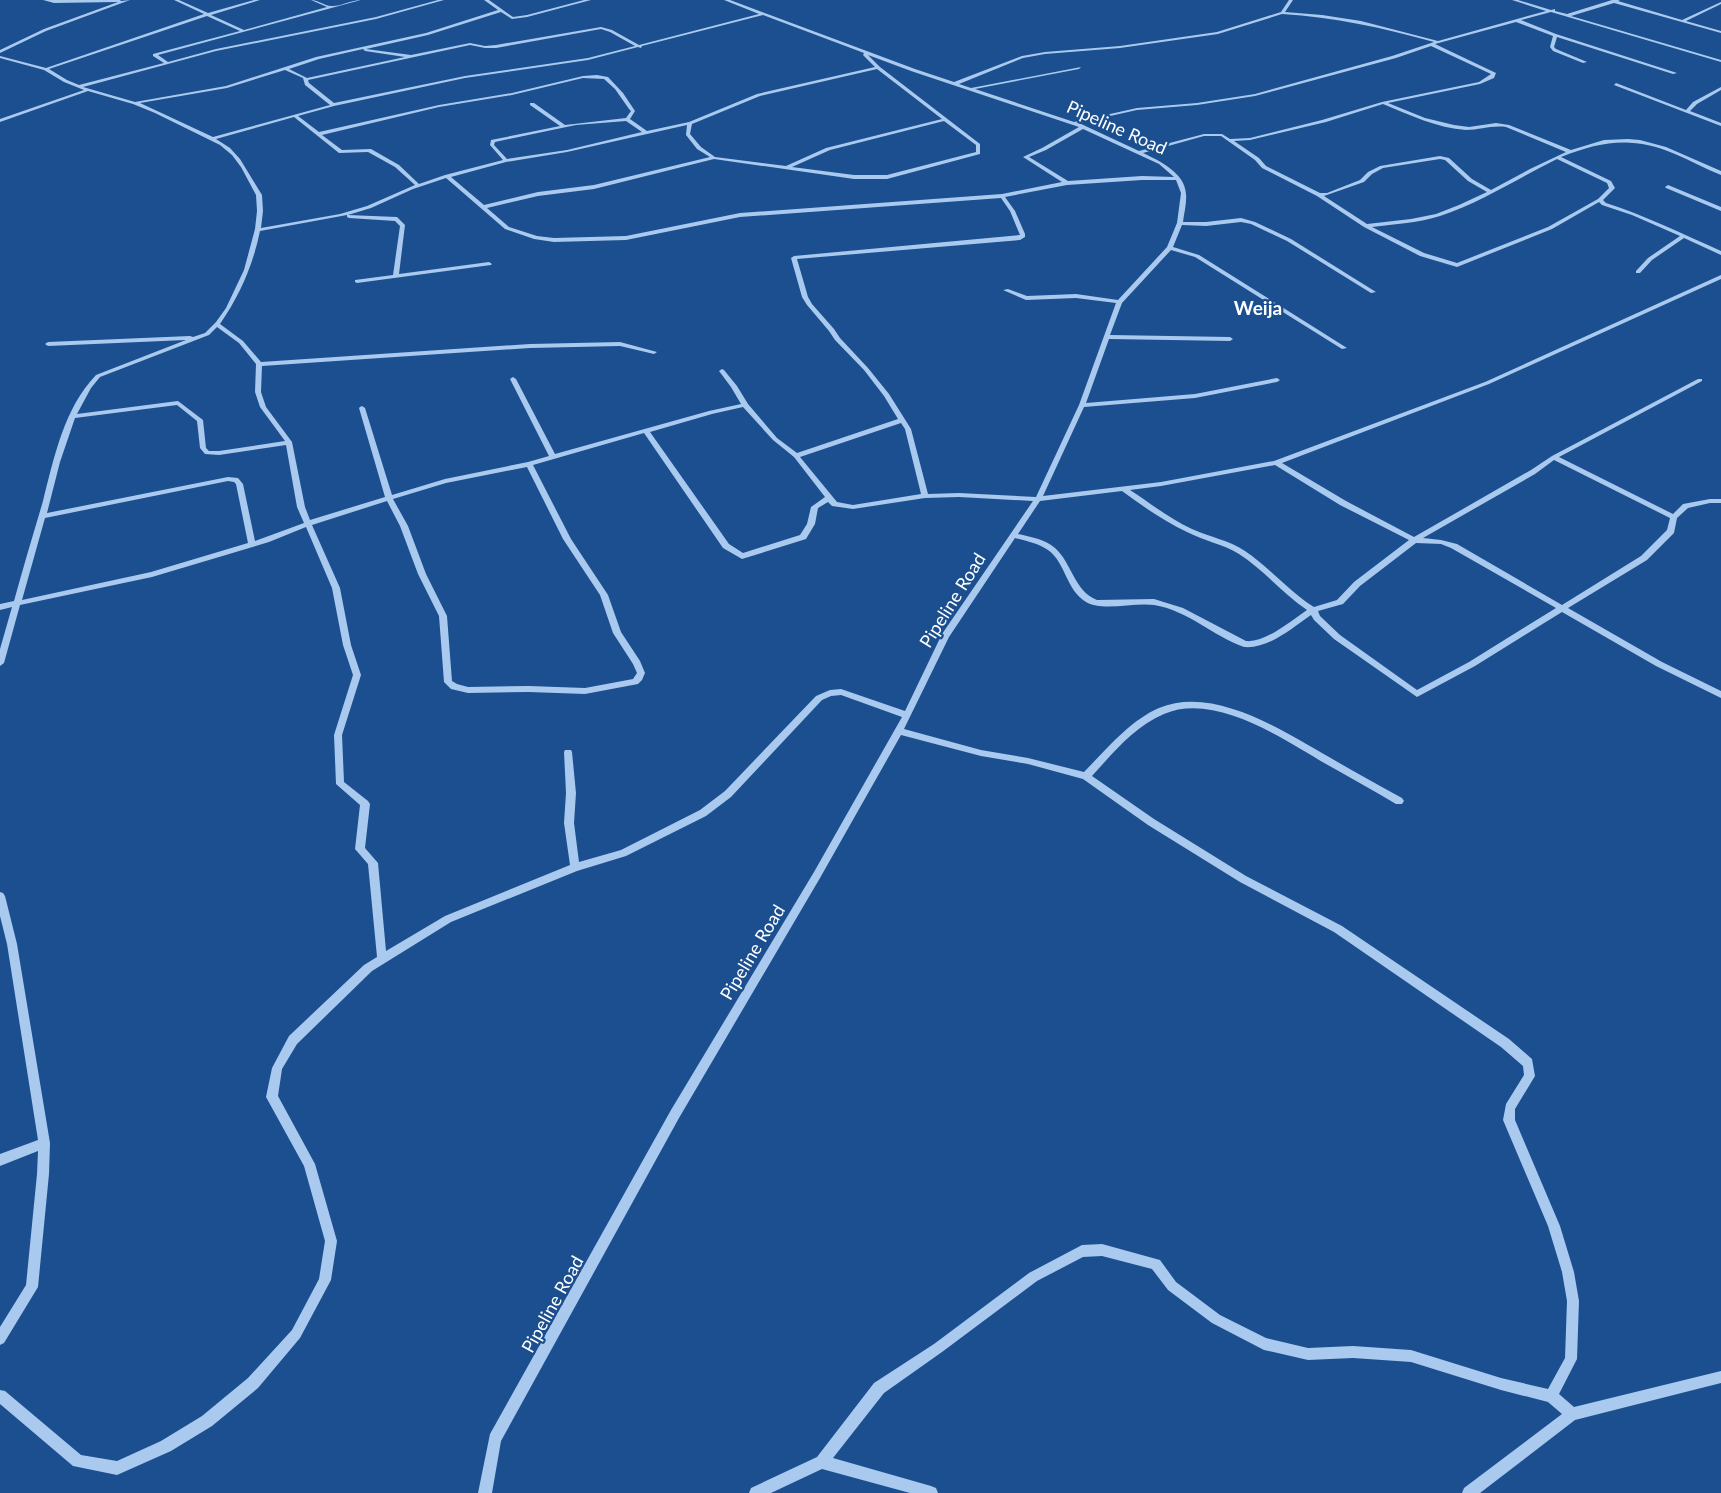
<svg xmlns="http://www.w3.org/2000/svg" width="1721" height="1493" font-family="Lato,sans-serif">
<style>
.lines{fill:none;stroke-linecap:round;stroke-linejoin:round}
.minor{fill:#a9c9ee;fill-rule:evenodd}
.labels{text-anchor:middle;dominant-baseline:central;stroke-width:4.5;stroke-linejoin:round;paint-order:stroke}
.street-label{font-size:18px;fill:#fff;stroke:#1b4f8f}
.far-district-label{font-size:19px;font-weight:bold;fill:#fff;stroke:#1b4f8f}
</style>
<rect width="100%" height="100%" fill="#1b4f8f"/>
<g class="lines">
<g class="minor">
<polygon points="43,0 120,0 121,1 130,0 46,31 0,53 0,50 44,29 118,2 54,3"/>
<path d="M174 0H179L208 13 254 0H260L211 15 244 30 327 7 311 0C319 0 324 6 331 6 339 7 351 0 361 0L158 55 168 62 216 49 376 17 438 0H444L376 19 216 51 83 87 135 102 226 86 316 57 426 33 498 10 484 0H489L513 17 527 15 584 0H591L527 17 512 19 501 12 428 35 366 49 411 55 470 43 485 46 496 45 601 27 612 30 639 45 759 14 724 0H730L915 69 954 82 1022 56 1045 52 1120 46 1217 32 1281 12 1289 0H1293L1285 12 1322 15 1361 21 1438 41 1546 11 1512 0H1518L1551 10 1555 9V11L1567 14 1612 0H1620L1618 1 1682 20 1721 2V4L1686 21 1721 31V33L1614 3 1571 16 1721 60V62L1551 12 1521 20 1556 34 1677 73 1673 74 1557 37 1554 47 1556 49 1587 62 1583 63 1553 51 1550 47 1553 36 1516 22 1435 44 1496 73 1494 78 1480 84 1388 103 1425 118 1454 125 1469 127 1496 123 1509 125 1571 150 1604 140 1628 139 1640 140 1666 147 1721 171V175C1705 169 1690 160 1675 154 1633 136 1602 141 1561 157L1611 181 1615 188 1603 200 1606 203C1646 216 1683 234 1721 251V255L1684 238 1652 260 1640 273H1636V271L1648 258 1680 236 1632 215 1602 205 1599 202 1552 229 1457 267 1420 256 1364 227 1317 196 1262 168 1255 160 1221 136H1204L1143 153C1160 161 1185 173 1186 194 1187 203 1184 213 1183 222H1206L1241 218 1255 222 1291 239 1376 292 1371 293 1287 241 1251 224 1241 222 1206 226 1182 225 1173 247 1199 255 1347 348 1342 349 1195 257 1171 250 1122 303 1110 335 1230 337 1233 339 1230 341 1109 339 1086 403 1195 394 1277 378 1280 380 1277 382 1195 398 1084 407 1043 496 1161 482 1274 461 1485 382 1721 275V279L1489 384 1282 463 1346 501 1414 537 1531 470 1552 456 1698 379H1702V381L1559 457 1673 514 1683 504 1710 499H1721V503H1710L1688 508 1677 518 1674 533 1647 560 1568 608 1662 662 1721 691V698L1656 666 1562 612 1475 666 1417 697 1334 639 1314 620 1311 615C1292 628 1269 649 1244 647 1213 636 1187 610 1154 605 1134 602 1103 612 1086 602 1066 590 1066 563 1048 550 1038 543 1026 541 1015 538L949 637 904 729 981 750 1028 758 1084 772C1107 749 1129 721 1159 708 1214 685 1283 731 1329 757 1353 771 1378 785 1402 798L1404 801 1402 804H1396C1373 790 1349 777 1326 764 1283 739 1215 692 1164 714 1135 726 1113 753 1092 776L1154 819 1246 876 1342 926 1509 1039 1532 1059 1535 1076 1515 1109V1120L1560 1226 1574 1272 1579 1301 1577 1359 1559 1394 1574 1407 1721 1371V1383L1575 1420 1480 1493H1462L1464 1488 1562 1414 1548 1402 1501 1390 1411 1362 1353 1358 1308 1360 1264 1350 1212 1323 1168 1290 1152 1269 1102 1256 1083 1257 1037 1281 942 1352 884 1393 833 1458 931 1486 936 1488 938 1493H910L822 1469 771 1493H749L751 1488 817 1457 874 1383 934 1344 1029 1273 1082 1245 1102 1244 1160 1260 1176 1282 1220 1315 1266 1338 1308 1348 1353 1346 1411 1350 1501 1378 1548 1389 1565 1358 1567 1301 1562 1272 1548 1226 1503 1120 1506 1104 1524 1075 1523 1066 1501 1047 1334 932 1240 882 1148 825 1083 779 1028 764 981 756 901 735 820 878 679 1118 501 1441 492 1493H478L490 1434 671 1110 814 872 902 717 841 695 831 696 822 700 731 797 706 816 626 856 577 871 451 922 372 971 297 1044 282 1069 278 1096 315 1164 337 1241 331 1280 300 1338 258 1388 212 1426 171 1451 117 1475 73 1466 0 1404V1390L5 1391 81 1455 117 1461 161 1441 202 1416 248 1378 292 1330 319 1279 325 1241 304 1166 266 1097 272 1068 289 1036 364 965 377 957 368 864 355 849 360 805 336 784 334 735 353 675 343 645 332 588 306 527 269 542 152 577 20 605 4 663 0 666V649L12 607 0 610V604L14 601C23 568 33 535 43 501 54 458 64 408 96 375L186 340 48 346 45 344 48 342 190 336 193 337 205 333 216 322 226 308 244 270 255 229 257 211 256 195 241 167 232 155 220 145 155 113 133 104 88 91 0 122V119L84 90 64 82 44 70 0 58V56L46 68 204 14ZM1282 14C1334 17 1384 28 1434 42L1392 56 1255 94 1197 103 1137 108 1074 122 975 89 1079 69 1081 67 971 88 959 84 1023 58 1045 54 1120 48 1218 34ZM763 15 864 53 863 55 875 67 757 94 689 122 647 131 630 119 635 111 623 93 608 77 597 75 583 76 512 93 439 105 319 132 298 116 334 106 465 78 588 60 638 47 641 48 642 46ZM207 16 240 31 153 54V56L164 63 79 85 67 80 49 69ZM601 29 610 32 635 46 588 58 465 76 334 103 309 83 308 80 470 45 485 48H496ZM1431 46 1491 74 1479 82 1382 102 1322 120 1250 138 1230 139 1222 134H1204L1139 151 1079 123 1137 110 1197 105 1255 96 1396 58ZM363 49 365 51 405 57 307 78 289 69 319 59ZM868 55 911 71 1079 127 1042 148 1023 157 1062 182 1002 194 740 213 626 236 554 238 537 236 509 227 487 208 538 196 594 189 714 159 854 179H887L980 154V144L880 67ZM877 69 942 119 826 148 786 166 715 157 701 147 690 134 692 124 760 96ZM285 70 303 78 305 85 330 105 213 137 140 103 227 88ZM583 78 604 79 615 89 629 109 631 111 626 118 565 125 534 103H530V105L560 126 491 140 490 145 503 160 445 175 419 184 399 165 371 149 342 150 322 135 439 107 512 95ZM1383 104C1410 115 1437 128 1466 130 1480 130 1492 125 1506 127L1566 152 1530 169 1491 190 1472 179 1449 158 1440 156 1380 166 1368 172 1360 180 1327 193H1320L1266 166 1259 158 1234 141 1250 140 1326 122ZM294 117 339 153 368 152 395 167 415 185 367 206 340 214 261 228 263 211 262 195 240 159 230 148 216 139ZM626 121 642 132 567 150 507 159 494 145 495 142 576 125ZM944 121 976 145V152L887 175H854L792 167 830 150ZM687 125 686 135 697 149 710 157 594 185 538 192 484 205 451 177 506 162 567 152ZM1083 129 1159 164 1174 177 1142 176 1068 181 1029 157 1046 150ZM1440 159 1445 160 1468 181 1487 192 1459 205 1436 214 1411 219 1367 224 1324 196 1364 182 1372 174 1383 168ZM1557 159 1607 183 1609 188 1598 199 1548 227 1457 263 1424 253 1372 227C1395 224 1419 223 1440 216 1482 202 1518 178 1557 159ZM446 178 505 229 534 239 554 242 626 240 740 217 1001 198 1010 211 1020 235 794 256 791 258 802 297 807 305 829 331 835 340 864 370 884 396 898 419 797 453 777 438 748 404 737 386 724 370 722 369 719 371 731 387 741 404 709 411 555 454 516 379 513 377 510 379 549 456 528 462 445 479 392 495 365 408 362 406 360 407 359 408 385 497 310 520 305 507 292 442 266 407 261 392 262 366 530 348 620 346 654 354 657 352 620 342 530 344 261 362 243 341 220 324C240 295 253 265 260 231L347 215V217L349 218 395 221 400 226 393 275 355 280V282L357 283 491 265 492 264 489 262 399 274 405 225 397 217 348 215 371 208 413 189ZM1142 180H1176L1181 193 1177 223 1167 247 1118 300 1076 294 1027 296 1008 289 1003 290 1026 300 1076 298 1116 303 1079 405 1036 497 959 493 928 494 911 429 889 394 868 368 840 338 834 329 812 304 808 297 797 259 1020 240 1025 237V234L1015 211 1005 197 1067 185ZM217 327 239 343 256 364 255 392 260 407 285 441 219 451H209L206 448 203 420 178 401 77 414 91 388 100 377 209 335ZM177 405 197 421 200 448 205 454 219 455 286 445 297 507 304 523 255 541 243 484 238 478 228 477 47 513 60 462 75 418ZM743 407 773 440 794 457 825 497 811 507 807 524 800 535 743 553 729 544 650 432 712 414ZM901 423 905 429 921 494 853 505 837 502 800 457ZM644 433 723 548 742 559 806 539 815 524 818 508 828 502 832 506 853 509 925 498 959 497 1033 501 942 634 905 711 841 689 830 690 816 696 725 791 700 810 621 850 579 862 574 823 576 793 572 752 571 750H565L564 752 566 793 564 823 570 865 445 916 386 951 378 863 365 848 370 804 368 801 344 782 342 735 361 675 351 645 340 588 312 525 387 501 400 526 418 574 439 616 444 682 451 689 468 693 529 692 585 694 638 684 642 680 645 673 640 661 621 632 608 595 571 539 533 465ZM1554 460 1670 518 1667 530 1641 556 1562 605 1457 544 1441 540 1423 538 1535 474ZM1275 465 1340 505 1409 540 1354 582 1337 600 1314 607C1289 591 1270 568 1245 551 1229 540 1209 537 1192 529 1170 519 1150 503 1130 490L1161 486ZM527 467 563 539 600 595 613 633 633 664 637 673 633 679 585 688 529 686 468 687 457 684 452 681 447 616 426 574 408 526 393 499 446 483ZM228 481 234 482 236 484 248 543 151 572 22 600 45 518ZM1122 491C1142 506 1164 521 1187 532 1204 541 1223 544 1239 554 1264 570 1283 594 1307 610 1291 621 1265 643 1246 641L1183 608 1154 599 1097 600C1074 591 1072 563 1055 548 1045 539 1031 537 1018 534L1040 501ZM1416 543 1441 544 1451 548 1556 608 1469 662 1417 690 1340 635 1320 616 1318 611 1343 604 1360 586Z"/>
<polygon points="1616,83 1686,110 1693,102 1721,87 1721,90 1697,104 1690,111 1721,123 1721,126 1614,85"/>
<polygon points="1668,185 1721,207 1721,211 1666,188 1665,187"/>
<polygon points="0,892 3,893 5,896 17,944 50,1143 49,1174 38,1287 4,1343 0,1345 0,1327 26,1285 37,1174 38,1151 0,1166 0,1154 38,1140 7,944 0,916"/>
</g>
</g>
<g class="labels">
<g class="street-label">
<text transform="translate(1117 127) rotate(24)">Pipeline Road</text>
<text transform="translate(952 600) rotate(-58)">Pipeline Road</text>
<text transform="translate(752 952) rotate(-59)">Pipeline Road</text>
<text transform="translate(552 1304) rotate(-61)">Pipeline Road</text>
</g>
<g class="far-district-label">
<text x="1258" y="307">Weija</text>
</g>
</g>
</svg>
